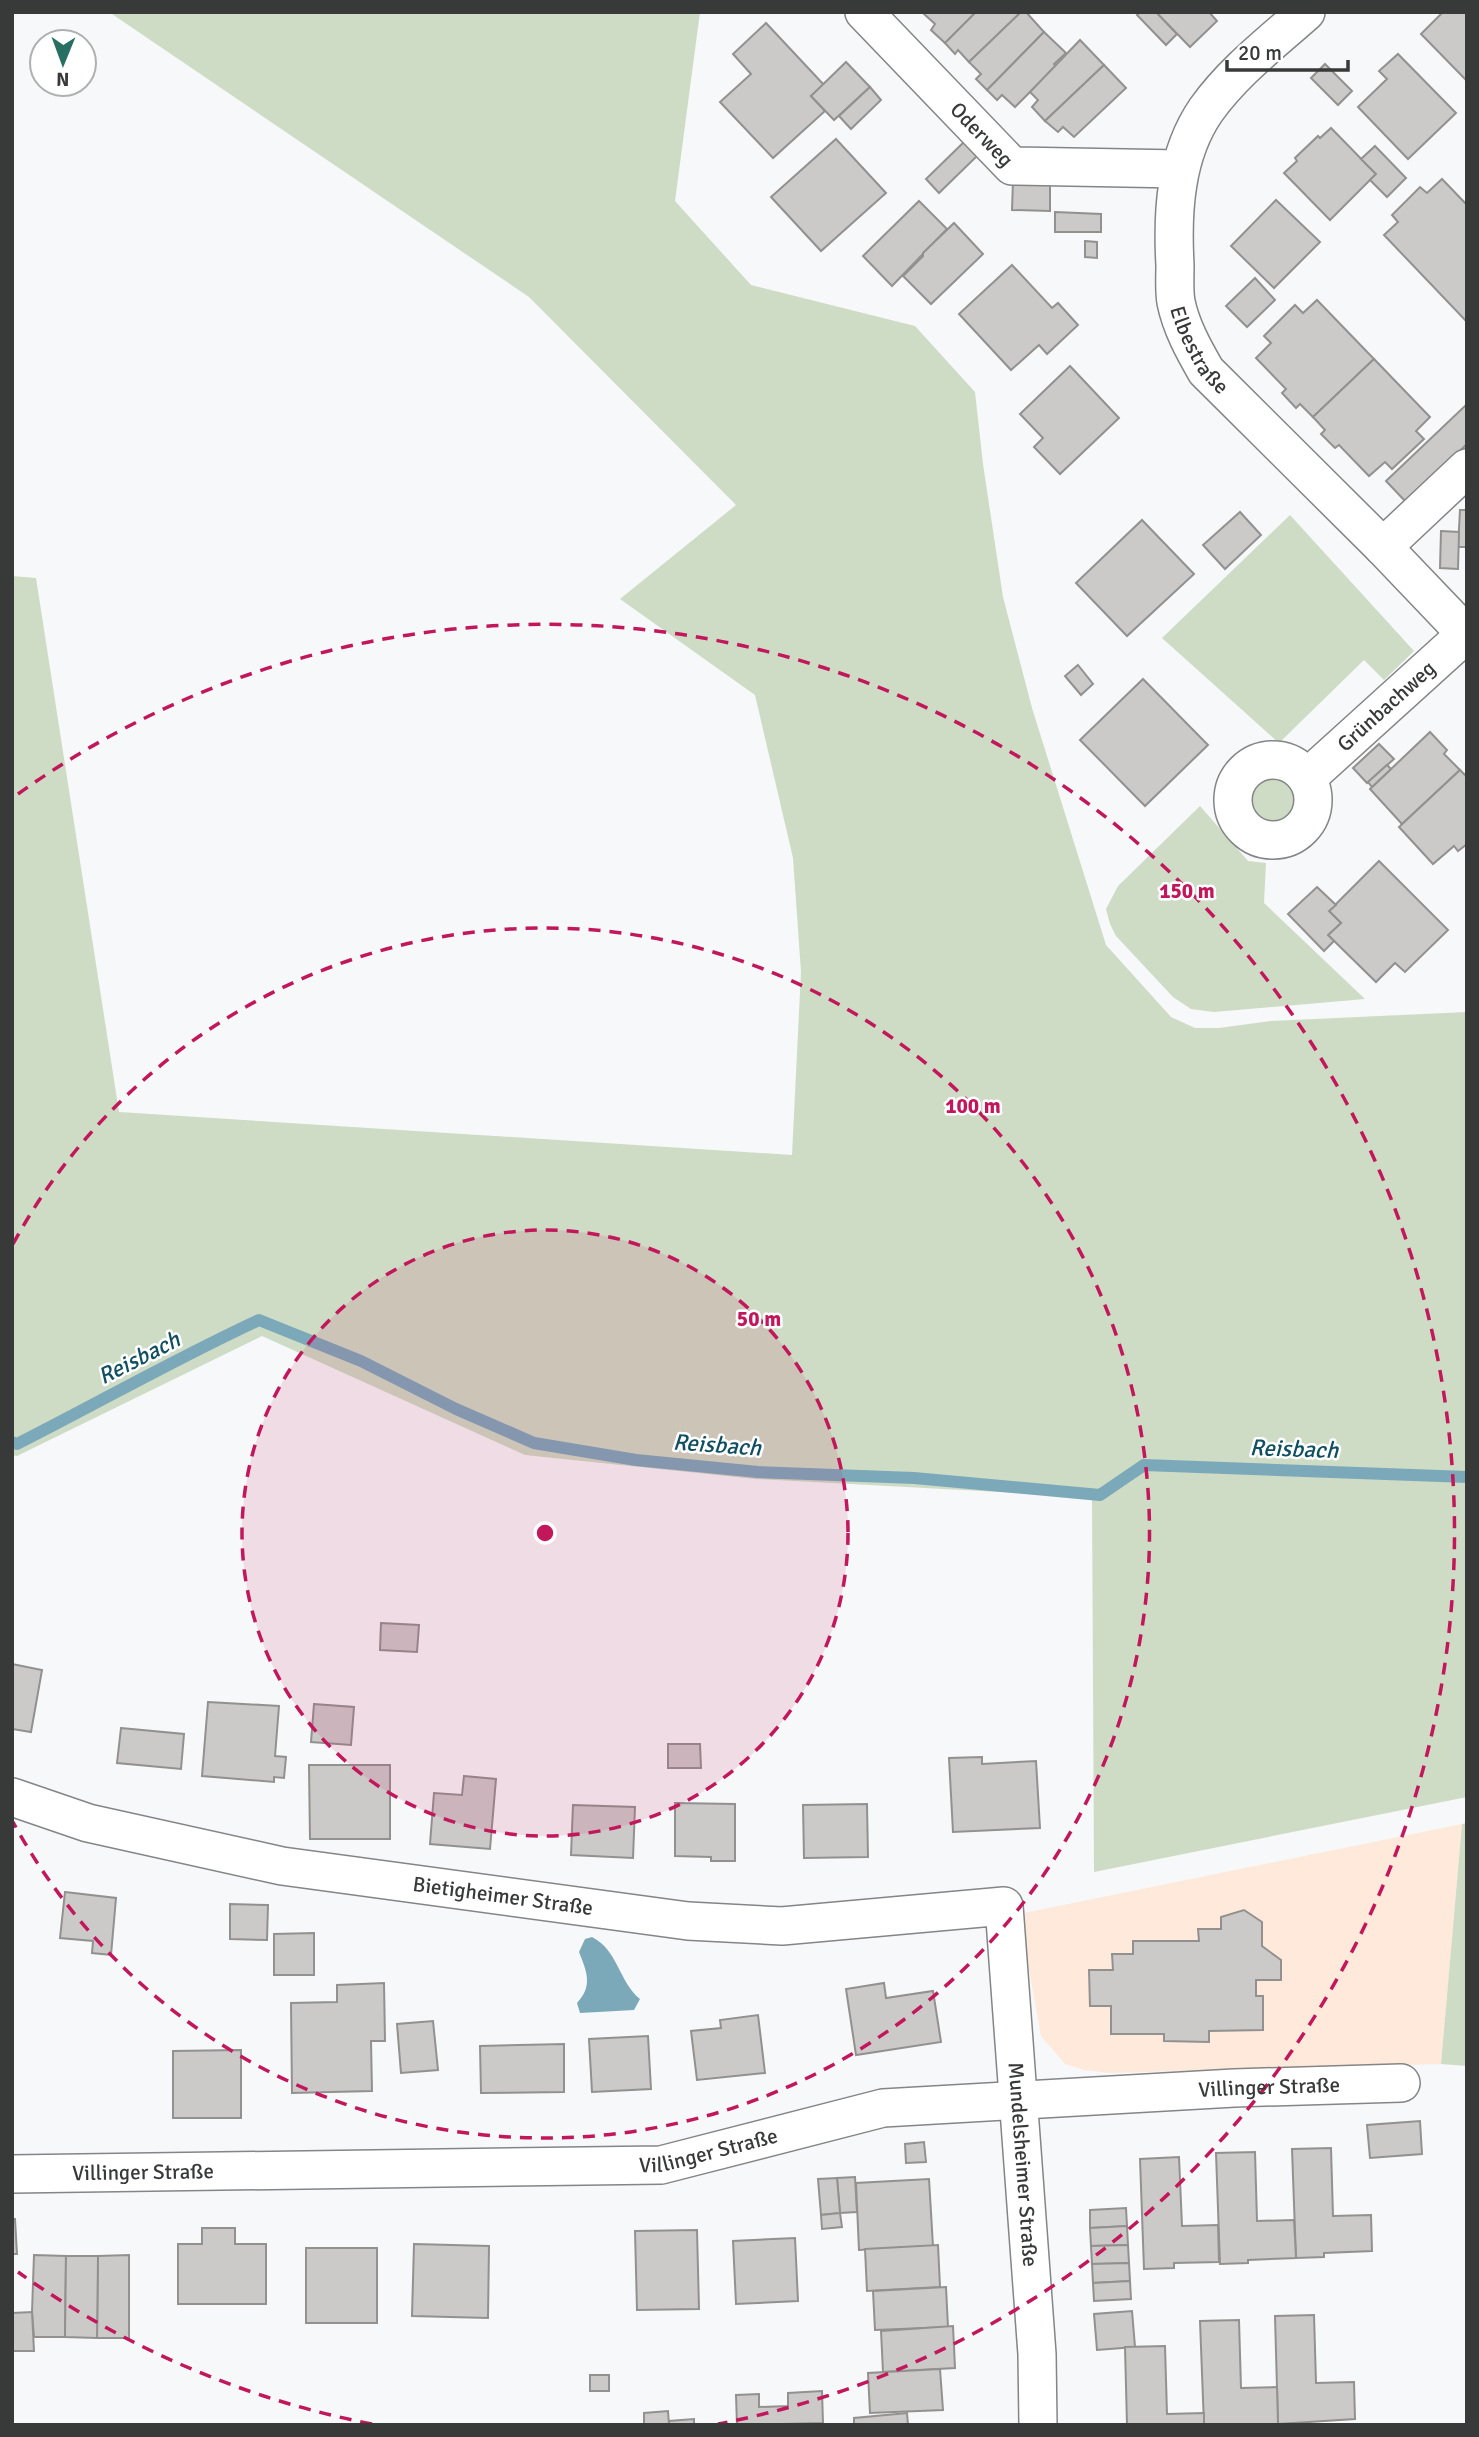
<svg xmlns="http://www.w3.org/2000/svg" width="1479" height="2437" font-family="Signika,sans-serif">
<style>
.education{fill:#ffe9db}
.green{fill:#cedcc5}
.water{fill:#7ca9ba}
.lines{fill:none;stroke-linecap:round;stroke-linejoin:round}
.stream{stroke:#7ca9ba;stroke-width:12}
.building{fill:#cccac9;stroke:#939190;stroke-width:2}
.street-casing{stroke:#838586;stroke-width:40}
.street{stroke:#fff;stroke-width:37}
.ring{fill:none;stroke:#c2185b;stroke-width:3.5;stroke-dasharray:12 9}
.labels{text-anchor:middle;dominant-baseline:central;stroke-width:5;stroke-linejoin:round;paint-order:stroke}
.street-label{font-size:21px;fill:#383939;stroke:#fff}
.water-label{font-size:23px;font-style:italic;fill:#104e61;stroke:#fff}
.centre{fill:#c2185b;stroke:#fff;stroke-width:3.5}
.ring-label{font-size:21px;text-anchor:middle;font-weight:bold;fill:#c2185b;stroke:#fff;stroke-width:5;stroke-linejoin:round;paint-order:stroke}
</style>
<rect width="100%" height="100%" fill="#f6f8f9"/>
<polygon class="education" points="1462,1824 1441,2064 1109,2073 1084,2070 1065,2064 1041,2036 1019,1914"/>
<g class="green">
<polygon points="109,12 700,12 675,201 751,285 915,326 975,392 983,464 1003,597 1032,708 1106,945 1171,1017 1195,1028 1219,1028 1271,1021 1467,1012 1467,1797 1094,1872 1092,1497 755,1479 525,1455 262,1336 17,1456 12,1455 12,576 36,578 119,1112 792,1155 801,972 793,858 755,695 620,599 736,505 529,297"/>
<polygon points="1290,515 1414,651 1384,680 1364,660 1279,743 1162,638"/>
<circle cx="1273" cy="800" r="26"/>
<polygon points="1200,806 1248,861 1266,863 1264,903 1365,999 1214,1012 1191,1009 1173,997 1116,936 1110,924 1106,909 1118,886"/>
<polygon points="1467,1823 1467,2066 1441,2064 1462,1824"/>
</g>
<path class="water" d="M592 1937C618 1950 619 1982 640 1999L634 2010 580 2013 577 2003C593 1986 587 1972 579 1952L585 1939Z"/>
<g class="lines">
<path class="stream" d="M12 1442 17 1444C98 1403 177 1358 259 1320L361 1361 456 1409 534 1443 636 1460 758 1472 914 1478 1100 1495 1144 1465 1467 1477"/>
</g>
<g class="building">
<polygon points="926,12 976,12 945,43 931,30 935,24 924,14"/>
<polygon points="976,12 1021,12 969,62 958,50 955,54 945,43"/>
<polygon points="1021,12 1026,12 1044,32 987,90 976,79 981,74 969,62"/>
<polygon points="1140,12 1156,12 1177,34 1166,45 1137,15"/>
<polygon points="1156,12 1209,12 1217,21 1190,47"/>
<polygon points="1443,12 1467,12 1467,81 1421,34"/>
<polygon points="766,23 824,85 811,96 825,111 773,158 720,102 751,74 733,54"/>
<polygon points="1044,32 1066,53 1054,64 1056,66 1015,107 1002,95 997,100 987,90"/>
<polygon points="1080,40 1104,65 1045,121 1032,107 1038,100 1030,92"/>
<polygon points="1398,54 1456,113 1408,159 1358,107 1387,79 1379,71"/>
<polygon points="846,62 870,87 834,120 811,96"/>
<polygon points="1325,64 1352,91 1338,105 1311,78"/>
<polygon points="1104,65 1126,88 1074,137 1063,127 1058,132 1045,121"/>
<polygon points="870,87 881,100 851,129 839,116"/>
<polygon points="1331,128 1376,174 1330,220 1284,173 1297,161 1295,158 1318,136 1320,138"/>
<polygon points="836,139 886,193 821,251 771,197"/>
<polygon points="964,142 977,156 939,193 926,179"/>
<polygon points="1375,146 1406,178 1387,197 1370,180 1376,174 1361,159"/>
<polygon points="1442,179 1467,205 1467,322 1384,235 1398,222 1392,215 1420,187 1427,193"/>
<polygon points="1013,181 1050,181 1050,211 1012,210"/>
<polygon points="1276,200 1320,242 1274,288 1231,246"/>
<polygon points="919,201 947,229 892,286 863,256"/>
<polygon points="1055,212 1101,214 1101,232 1055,232"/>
<polygon points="954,223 983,254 931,304 903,276 923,256 923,253"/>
<polygon points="1085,241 1097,242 1097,258 1085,257"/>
<polygon points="1012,265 1052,308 1058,303 1078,325 1047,354 1039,345 1011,370 959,314"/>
<polygon points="1255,278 1275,300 1247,327 1226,306"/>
<polygon points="1317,300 1374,359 1313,417 1300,404 1296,408 1282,393 1286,389 1256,358 1271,343 1264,336 1295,305 1303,313"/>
<polygon points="1374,359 1430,417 1416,431 1424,439 1392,469 1385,462 1369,476 1339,445 1335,448 1321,434 1325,430 1313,417"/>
<polygon points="1070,366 1119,418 1060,474 1034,447 1043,438 1020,414"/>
<polygon points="1467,404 1467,444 1406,502 1386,481"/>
<polygon points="1460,510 1467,510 1467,547 1458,547"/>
<polygon points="1240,512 1261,535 1225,569 1203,545"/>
<polygon points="1142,520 1194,574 1127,636 1076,583"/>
<polygon points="1441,531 1459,532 1458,569 1440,568"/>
<polygon points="1078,665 1093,684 1081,695 1065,676"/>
<polygon points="1143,679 1208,745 1145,806 1080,740"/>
<polygon points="1430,732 1447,750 1444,754 1460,770 1402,824 1370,789"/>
<polygon points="1379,744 1394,759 1367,783 1353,768"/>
<polygon points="1387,765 1391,769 1372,787 1368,782"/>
<polygon points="1460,770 1467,777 1467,844 1458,851 1454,846 1433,864 1399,827"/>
<polygon points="1379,861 1448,930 1405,972 1395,963 1376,982 1328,935 1341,923 1329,911"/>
<polygon points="1317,887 1336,905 1329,911 1341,923 1328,935 1334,941 1324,951 1288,914"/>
<polygon points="381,1623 419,1625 417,1652 380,1650"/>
<polygon points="12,1664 42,1670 31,1732 12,1729"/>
<polygon points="208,1702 279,1706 275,1756 286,1757 284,1778 274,1777 274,1782 202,1776"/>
<polygon points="314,1704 354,1707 351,1745 311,1742"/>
<polygon points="121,1728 184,1734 181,1769 117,1763"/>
<polygon points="668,1744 700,1744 701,1768 668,1768"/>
<polygon points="982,1757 982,1764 1036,1761 1040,1828 953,1832 949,1758"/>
<polygon points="309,1765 390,1765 390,1839 310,1839"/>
<polygon points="464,1776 496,1779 490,1849 430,1844 434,1793 462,1795"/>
<polygon points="675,1803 735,1804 735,1861 711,1861 711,1857 675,1856"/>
<polygon points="867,1804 868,1857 804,1858 803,1805"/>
<polygon points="573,1805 635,1807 633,1858 571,1855"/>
<polygon points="65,1892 116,1898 111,1955 92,1953 93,1941 60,1938"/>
<polygon points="230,1904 268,1905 267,1940 230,1939"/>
<polygon points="1244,1910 1262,1922 1262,1946 1281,1960 1281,1980 1256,1980 1256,1996 1263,1996 1263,2030 1209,2031 1209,2042 1164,2041 1164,2034 1111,2034 1111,2006 1090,2006 1089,1970 1113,1970 1112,1954 1133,1954 1133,1941 1199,1941 1198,1929 1221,1929 1221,1917"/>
<polygon points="314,1933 314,1975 274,1975 274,1934"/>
<polygon points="384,1983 385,2041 371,2041 372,2091 292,2093 291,2003 337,2002 337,1985"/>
<polygon points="884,1983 886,1998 933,1991 941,2042 856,2055 846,1989"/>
<polygon points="758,2015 765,2073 697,2080 691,2031 721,2028 720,2020"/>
<polygon points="433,2021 438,2070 401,2073 397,2024"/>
<polygon points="648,2036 651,2089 592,2092 589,2039"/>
<polygon points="564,2044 564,2092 481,2093 480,2046"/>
<polygon points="241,2050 241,2118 173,2118 173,2051"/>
<polygon points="1420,2121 1422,2154 1370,2158 1367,2125"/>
<polygon points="924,2142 926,2162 906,2163 905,2144"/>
<polygon points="1331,2148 1333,2216 1371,2215 1372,2251 1324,2253 1324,2257 1296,2258 1292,2149"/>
<polygon points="1255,2152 1257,2221 1294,2220 1296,2258 1248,2260 1248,2263 1220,2264 1216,2153"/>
<polygon points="1179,2157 1182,2226 1218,2225 1219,2262 1174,2263 1174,2268 1144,2269 1140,2159"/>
<polygon points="855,2177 857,2212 840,2213 837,2178"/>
<polygon points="837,2178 840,2213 821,2215 818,2179"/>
<polygon points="929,2179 933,2246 859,2250 856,2183"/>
<polygon points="1126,2208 1127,2226 1090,2228 1090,2210"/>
<polygon points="840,2213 842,2227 822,2229 821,2215"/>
<polygon points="12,2219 15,2219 17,2254 12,2254"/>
<polygon points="1127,2226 1128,2245 1091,2246 1090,2228"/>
<polygon points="202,2228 235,2228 235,2244 266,2244 266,2304 178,2304 178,2244 202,2244"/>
<polygon points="697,2230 699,2309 637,2310 635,2231"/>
<polygon points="795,2238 798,2301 736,2304 733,2241"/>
<polygon points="414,2244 489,2246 488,2318 412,2316"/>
<polygon points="938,2245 940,2287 867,2291 865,2249"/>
<polygon points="1128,2245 1129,2263 1092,2264 1091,2246"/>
<rect x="306" y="2248" width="71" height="75"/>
<polygon points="34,2255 66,2256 65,2337 34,2337 32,2312"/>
<polygon points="129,2255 129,2338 97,2338 98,2256"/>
<polygon points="66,2256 98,2256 97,2338 65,2337"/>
<polygon points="1129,2263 1130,2281 1093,2283 1092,2264"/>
<polygon points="1130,2281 1131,2299 1094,2301 1093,2283"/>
<polygon points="946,2287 948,2327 875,2330 873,2291"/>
<polygon points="1132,2311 1135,2347 1097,2350 1094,2314"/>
<polygon points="32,2312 34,2351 12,2351 12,2313"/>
<polygon points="1314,2315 1316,2383 1354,2382 1355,2419 1278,2424 1275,2316"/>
<polygon points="1239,2320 1241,2388 1277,2387 1278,2424 1204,2425 1200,2321"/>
<polygon points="953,2326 955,2368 883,2372 881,2331"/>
<polygon points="1165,2346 1167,2414 1204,2413 1204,2425 1127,2425 1125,2347"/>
<polygon points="940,2369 943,2410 870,2413 868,2373"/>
<rect x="590" y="2375" width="19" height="16"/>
<polygon points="822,2391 823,2423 737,2425 736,2395 759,2394 759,2407 788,2406 788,2393"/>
<polygon points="668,2411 669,2425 644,2425 644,2413"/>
<polygon points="907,2413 908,2425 854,2425 854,2418"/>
<polygon points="694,2419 694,2425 669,2425 669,2421"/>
</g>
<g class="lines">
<defs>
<g id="street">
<path id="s1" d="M864 12 1012 166 1180 169"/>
<path id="s2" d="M1306 12C1271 43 1233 72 1206 110 1175 155 1172 212 1175 265 1175 277 1174 291 1176 302 1181 327 1194 350 1206 371L1383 547 1467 635"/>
<polyline points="1383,547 1467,468"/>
<circle cx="1273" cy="800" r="40"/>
<path id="s3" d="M1307 778 1466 634"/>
<path id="s4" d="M12 1797 88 1823 282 1866 688 1921 782 1926 1004 1906 1037 2354 1038 2425"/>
<path id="s5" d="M12 2174 661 2165 883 2108 1234 2088 1401 2083"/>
</g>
</defs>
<use href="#street" class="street-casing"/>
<use href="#street" class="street"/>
</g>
<circle cx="545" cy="1533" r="303" fill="#c2185b" fill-opacity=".12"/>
<g class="ring">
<circle cx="545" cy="1533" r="303"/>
<path d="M13 1244A605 605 0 1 1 13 1822"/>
<path d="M372 2424A908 908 0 0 1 18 2272M18 794A908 908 0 1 1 718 2424"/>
</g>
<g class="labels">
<g class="street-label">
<text stroke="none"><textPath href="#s1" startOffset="170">Oderweg</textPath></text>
<text stroke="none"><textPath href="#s2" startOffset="392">Elbestraße</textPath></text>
<text stroke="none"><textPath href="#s3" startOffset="107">Grünbachweg</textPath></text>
<text stroke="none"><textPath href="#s4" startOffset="502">Bietigheimer Straße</textPath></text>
<text stroke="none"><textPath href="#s5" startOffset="1265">Villinger Straße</textPath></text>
<text stroke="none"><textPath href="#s5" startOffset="698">Villinger Straße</textPath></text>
<text stroke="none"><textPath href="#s4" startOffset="1265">Mundelsheimer Straße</textPath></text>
<text stroke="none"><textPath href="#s5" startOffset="131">Villinger Straße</textPath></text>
</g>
<g class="water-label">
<text transform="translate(139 1358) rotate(-27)">Reisbach</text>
<text transform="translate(717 1445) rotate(4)">Reisbach</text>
<text transform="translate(1294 1449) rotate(2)">Reisbach</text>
</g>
</g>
<circle cx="545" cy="1533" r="10" class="centre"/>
<g class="ring-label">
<text x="1187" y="898">150 m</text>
<text x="973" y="1113">100 m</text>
<text x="759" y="1326">50 m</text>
</g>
<rect width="1479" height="2437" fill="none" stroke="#383939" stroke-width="28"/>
<g transform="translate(63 63) rotate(181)"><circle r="33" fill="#ffffff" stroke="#afb0b0" stroke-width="2"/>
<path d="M0-5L12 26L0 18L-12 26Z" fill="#276e63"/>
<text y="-10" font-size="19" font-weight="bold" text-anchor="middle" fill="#383939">N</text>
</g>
<path d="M1227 60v10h121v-10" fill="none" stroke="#383939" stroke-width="3.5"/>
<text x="1238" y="60" font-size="21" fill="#383939" stroke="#ffffff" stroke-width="5" paint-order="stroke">20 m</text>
</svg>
